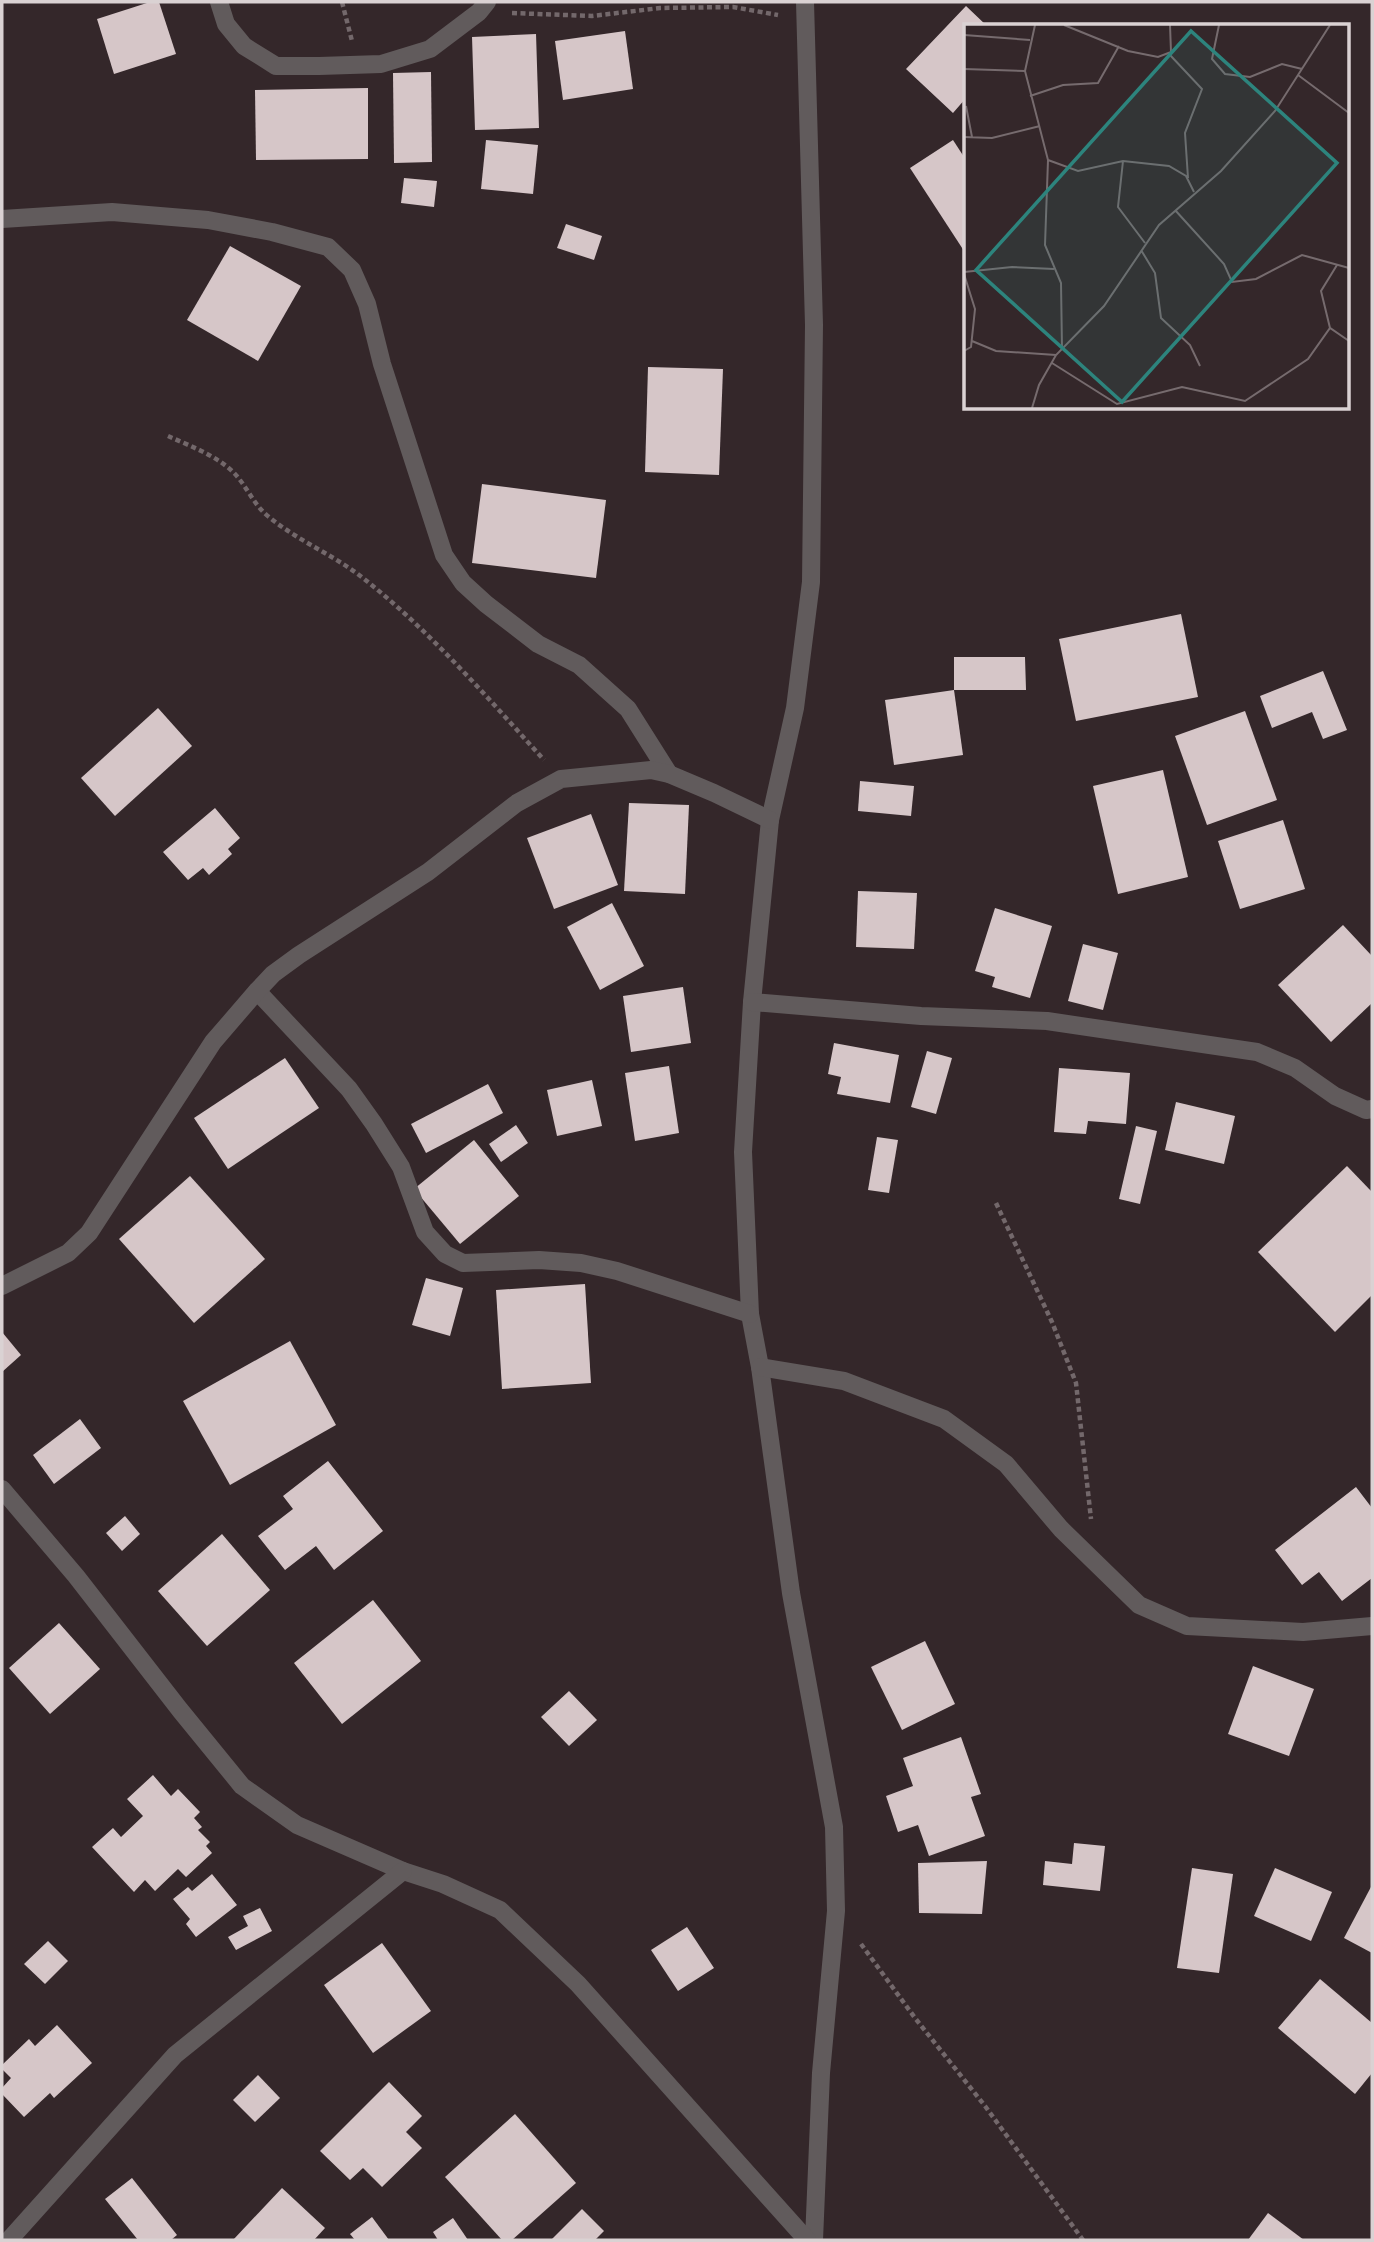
<svg xmlns="http://www.w3.org/2000/svg" width="1374" height="2242" font-family="Helvetica,sans-serif">
<style>
.building{fill:#d6c6c8}
.lines{fill:none;stroke-linecap:round;stroke-linejoin:round}
.path{stroke:#73686b;stroke-width:4.5;stroke-dasharray:5 3.5;stroke-linecap:butt}
.minor{stroke:#615b5c;stroke-width:18}
.inset-road{fill:none;stroke:#766b6e;stroke-width:2}
.view{fill:#2d847d;fill-opacity:0.15;stroke:#2d847d;stroke-width:3.5}
.inset-edge{fill:none;stroke:#dad2d3;stroke-width:3.5}
</style>
<rect width="100%" height="100%" fill="#34272a"/>
<g class="building">
<polygon points="150,2 159,2 176,54 114,74 97,19"/>
<polygon points="966,6 987,26 966,26 966,98 953,113 906,69"/>
<polygon points="625,31 633,89 563,100 555,41"/>
<polygon points="536,34 539,128 475,130 472,37"/>
<polygon points="431,72 432,162 394,163 393,73"/>
<polygon points="368,88 368,159 256,160 255,90"/>
<polygon points="486,140 538,145 533,194 481,189"/>
<polygon points="953,140 966,160 966,254 910,168"/>
<polygon points="404,178 437,181 434,207 401,203"/>
<polygon points="566,224 602,236 594,260 557,248"/>
<polygon points="230,246 301,286 258,361 187,320"/>
<polygon points="648,367 723,369 719,475 645,472"/>
<polygon points="482,484 606,500 596,578 472,563"/>
<polygon points="1181,614 1198,697 1076,721 1059,639"/>
<polygon points="954,657 1025,657 1026,690 954,690"/>
<polygon points="1323,671 1347,730 1323,739 1312,712 1272,728 1260,696"/>
<polygon points="954,690 963,755 894,765 885,700"/>
<polygon points="158,708 192,746 115,816 81,778"/>
<polygon points="1245,711 1277,800 1207,825 1175,736"/>
<polygon points="1163,770 1188,877 1118,894 1093,786"/>
<polygon points="860,781 914,786 911,816 858,811"/>
<polygon points="629,803 689,805 685,894 624,891"/>
<polygon points="215,808 240,838 228,849 232,854 209,875 203,868 188,880 163,852"/>
<polygon points="591,814 618,885 554,909 527,838"/>
<polygon points="1283,820 1305,889 1240,909 1218,841"/>
<polygon points="858,891 917,893 914,949 856,947"/>
<polygon points="612,903 644,966 600,990 567,927"/>
<polygon points="995,908 1052,926 1030,998 992,987 995,977 975,971"/>
<polygon points="1343,925 1372,956 1372,1003 1331,1042 1278,985"/>
<polygon points="1083,944 1118,953 1103,1010 1068,1001"/>
<polygon points="683,987 691,1043 631,1052 623,996"/>
<polygon points="834,1043 899,1055 890,1103 837,1094 841,1077 828,1074"/>
<polygon points="927,1051 952,1058 936,1114 911,1107"/>
<polygon points="285,1058 319,1108 228,1169 194,1118"/>
<polygon points="669,1066 679,1133 635,1141 625,1073"/>
<polygon points="1059,1068 1130,1073 1126,1124 1088,1121 1086,1134 1054,1132"/>
<polygon points="592,1080 602,1126 557,1136 547,1090"/>
<polygon points="488,1084 503,1113 426,1153 411,1124"/>
<polygon points="1176,1102 1235,1116 1224,1164 1165,1150"/>
<polygon points="516,1125 528,1143 501,1162 489,1144"/>
<polygon points="1136,1126 1157,1131 1140,1204 1119,1199"/>
<polygon points="877,1137 898,1140 889,1193 868,1190"/>
<polygon points="474,1140 519,1196 460,1244 414,1189"/>
<polygon points="1347,1166 1372,1192 1372,1295 1335,1332 1258,1252"/>
<polygon points="190,1176 265,1259 194,1323 119,1239"/>
<polygon points="426,1278 463,1288 450,1336 412,1325"/>
<polygon points="585,1284 591,1383 502,1389 496,1290"/>
<polygon points="2,1332 21,1355 2,1372"/>
<polygon points="290,1341 336,1425 230,1485 183,1401"/>
<polygon points="80,1419 101,1448 54,1484 33,1455"/>
<polygon points="328,1461 383,1531 334,1570 316,1546 285,1570 258,1536 293,1509 283,1496"/>
<polygon points="1356,1487 1372,1508 1372,1578 1342,1601 1319,1572 1302,1585 1275,1550"/>
<polygon points="125,1516 140,1534 122,1551 106,1533"/>
<polygon points="222,1534 270,1590 207,1646 158,1591"/>
<polygon points="373,1600 421,1661 342,1724 294,1663"/>
<polygon points="59,1623 100,1669 50,1714 9,1668"/>
<polygon points="925,1641 955,1704 902,1730 871,1667"/>
<polygon points="1253,1666 1314,1689 1289,1756 1228,1734"/>
<polygon points="569,1691 597,1720 569,1746 541,1717"/>
<polygon points="961,1737 981,1794 971,1797 985,1836 929,1856 918,1825 898,1832 886,1796 913,1786 903,1758"/>
<polygon points="153,1775 171,1796 178,1789 200,1812 194,1818 202,1827 198,1830 210,1842 206,1846 212,1853 186,1877 178,1869 155,1891 145,1880 134,1892 92,1847 113,1828 121,1837 143,1816 127,1799"/>
<polygon points="1074,1843 1105,1846 1100,1891 1043,1885 1045,1861 1072,1864"/>
<polygon points="987,1861 982,1914 919,1913 918,1863"/>
<polygon points="1192,1868 1233,1874 1219,1973 1177,1968"/>
<polygon points="1275,1868 1332,1892 1311,1941 1254,1916"/>
<polygon points="212,1874 237,1905 196,1937 186,1924 190,1919 173,1899 188,1887 192,1891"/>
<polygon points="1372,1885 1372,1953 1344,1938"/>
<polygon points="260,1908 272,1931 236,1950 228,1937 248,1926 243,1916"/>
<polygon points="687,1927 714,1968 678,1991 651,1950"/>
<polygon points="48,1941 68,1961 45,1984 24,1964"/>
<polygon points="382,1943 431,2011 373,2053 324,1985"/>
<polygon points="1320,1979 1372,2023 1372,2073 1355,2094 1278,2028"/>
<polygon points="57,2025 92,2063 54,2098 50,2093 24,2117 2,2094 2,2088 11,2078 2,2069 2,2065 29,2039 35,2046"/>
<polygon points="258,2075 280,2098 255,2122 233,2100"/>
<polygon points="389,2082 422,2116 406,2132 422,2148 382,2187 363,2168 350,2180 320,2151"/>
<polygon points="515,2114 576,2183 512,2240 502,2240 445,2177"/>
<polygon points="132,2178 177,2235 171,2240 138,2240 105,2199"/>
<polygon points="282,2188 325,2228 314,2240 233,2240"/>
<polygon points="582,2209 604,2231 595,2240 551,2240"/>
<polygon points="1268,2213 1304,2240 1248,2240"/>
<polygon points="372,2217 389,2240 355,2240 350,2234"/>
<polygon points="453,2218 468,2240 438,2240 433,2232"/>
</g>
<g class="lines">
<g class="path">
<polyline points="342,2 352,41"/>
<polyline points="512,13 592,16 660,8 733,7 778,15"/>
<path d="M168 436C192 447 224 458 240 480 250 493 256 507 269 517 298 541 334 555 363 578 430 631 487 697 544 760"/>
<polyline points="996,1203 1052,1322 1076,1383 1091,1519"/>
<polyline points="861,1944 915,2018 985,2106 1083,2240"/>
</g>
<g class="minor">
<polyline points="219,2 226,24 244,46 276,66 319,66 381,64 430,49 479,12 487,2"/>
<polyline points="805,2 814,325 811,582 795,708 770,820 752,1002 743,1152 750,1314 760,1367 791,1593 834,1827 836,1911 821,2073 814,2240"/>
<polyline points="2,219 112,212 208,220 272,232 328,247 352,270 367,304 382,364 444,555 463,583 486,604 538,644 579,665 628,709 669,774"/>
<polyline points="257,991 349,1089 374,1124 401,1167 425,1232 445,1254 463,1263 539,1260 581,1263 617,1271 750,1314"/>
<polyline points="752,1002 921,1016 1047,1021 1257,1052 1295,1068 1335,1096 1366,1110 1372,1109"/>
<polyline points="2,1286 68,1253 89,1233 213,1042 257,991 273,974 299,955 428,872 517,803 561,779 651,770 669,774 714,793 770,820"/>
<polyline points="760,1367 844,1381 944,1419 1006,1464 1061,1529 1139,1605 1187,1626 1303,1632 1372,1626"/>
<polyline points="2,1489 76,1576 180,1710 242,1786 297,1825 403,1871 443,1884 500,1910 578,1984 807,2240"/>
<polyline points="9,2240 175,2055 403,1871"/>
</g>
</g>
<g transform="translate(964 24)">
<rect width="385" height="385" fill="#34272a"/>
<path class="inset-road" d="M71 1 61 47 84 136 81 221 97 259 98 325M100 1 164 27 194 33 207 28 206 1M255 1 248 35 261 50 286 53 318 40 338 45M0 11 66 16M206 31 238 65 221 109 224 154M0 45 61 47M334 51 385 89M66 72 99 61 134 59 155 22M2 82 8 113M0 113 28 114 76 102M84 136 114 147 159 137 205 142 222 152 230 168M159 137 154 183 181 219M211 186 260 240 268 258 292 255 338 231 385 244M177 226 191 249 197 294 226 321 236 342M0 248 48 243 90 245M0 250 11 285 7 323 0 327M366 304 357 267 373 241M8 317 32 327 92 331M88 339 153 380 218 363 281 377 344 335 366 304 385 317M68 384 75 361 92 331 140 282 195 201 257 147 311 87 366 1"/>
<path class="view" d="M227 7 373 139 158 378 12 246Z"/>
<rect width="385" height="385" class="inset-edge"/>
</g>
<rect width="1374" height="2242" fill="none" stroke="#dad2d3" stroke-width="7"/>
</svg>
